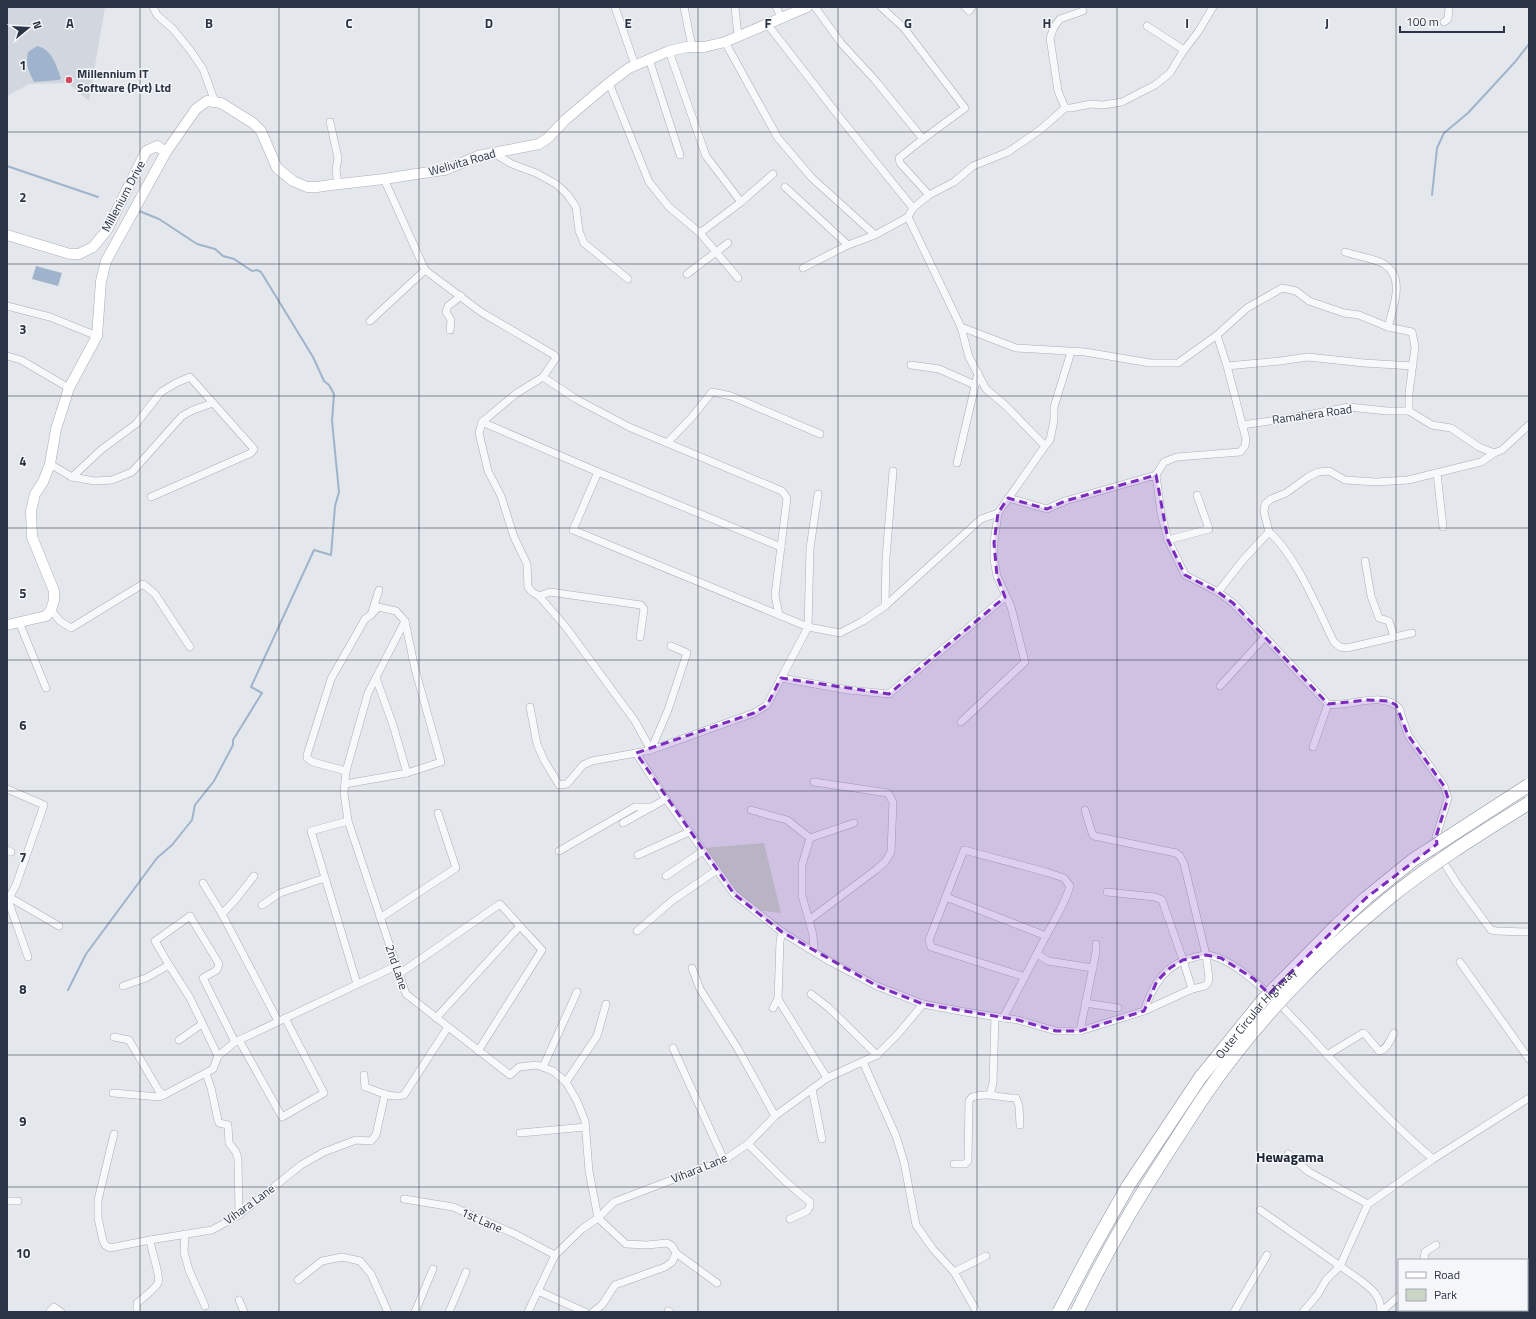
<svg xmlns="http://www.w3.org/2000/svg" width="1536" height="1319" font-family="'Titillium Web',sans-serif">
<style>
.built{fill:#d2d6de}
.green{fill:#c9d6c5}
.water{fill:#9fb4cc}
.lines{fill:none;stroke-linecap:round;stroke-linejoin:round}
.stream{stroke:#9fb4cc;stroke-width:2}
.street-casing{stroke:#a9aeb7;stroke-width:8}
.secondary-casing{stroke:#a9aeb7;stroke-width:11}
.street{stroke:#f7f8fa;stroke-width:7}
.secondary{stroke:#fff;stroke-width:10}
.highway-bridge-casing{stroke:#8b94a3;stroke-width:14;stroke-linecap:butt}
.highway-bridge{stroke:#fff;stroke-width:13}
.marked{fill:#7b2cbf;fill-opacity:0.2;stroke:#7b2cbf;stroke-width:3;stroke-dasharray:8 5;stroke-linejoin:round}
.grid{fill:none;stroke:#2b3445;stroke-width:1;stroke-opacity:0.55}
.poi-dot{fill:#d1495b;stroke:#f4f6f9;stroke-width:1.5}
.labels{text-anchor:middle;dominant-baseline:central;stroke-width:3;stroke-linejoin:round;paint-order:stroke}
.poi-label{font-size:12px;font-weight:bold;fill:#2b3445;stroke:#f4f6f9;text-anchor:start}
.street-label{font-size:12px;fill:#2b3445;stroke:#f4f6f9}
.quarter-label{font-size:14px;font-weight:bold;fill:#1d2536;stroke:#f4f6f9}
.grid-label{font-size:13px;text-anchor:middle;font-weight:bold;fill:#2b3445;stroke:#f4f6f9;stroke-width:3;stroke-linejoin:round;paint-order:stroke}
</style>
<rect width="100%" height="100%" fill="#e4e7ec"/>
<polygon class="built" points="7,7 105,7 89,101 68,83 29,84 7,96"/>
<polygon class="green" points="764,843 781,913 757,910 736,892 704,848"/>
<g class="water">
<path d="M37 46C52 49 56 65 61 78L59 80 34 82C29 72 25 64 28 52Z"/>
<polygon points="36,266 62,273 58,286 32,279"/>
</g>
<g class="lines">
<g class="stream">
<polyline points="7,166 98,197"/>
<polyline points="1432,195 1437,148 1444,133 1468,113 1515,62 1529,44"/>
<polyline points="68,990 86,954 157,858 172,845 192,820 195,805 214,781 233,745 233,740 262,693 251,687 314,550 331,555 335,506 339,492 332,421 334,394 329,385 324,381 313,357 261,272 257,270 252,271 234,259 223,256 215,249 197,244 159,219 139,211"/>
</g>
<defs>
<g id="street">
<polyline points="153,7 157,15 173,29 190,50 203,69 215,102"/>
<polyline points="615,7 635,65"/>
<polyline points="684,7 692,47"/>
<polyline points="735,7 738,36"/>
<polyline points="776,7 782,19"/>
<polyline points="815,7 841,43 875,80 923,139 965,108 904,28 881,7"/>
<polyline points="965,7 969,11 972,7"/>
<polyline points="1444,22 1448,19 1449,7"/>
<polyline points="768,25 841,119 913,208"/>
<polyline points="1147,26 1184,50"/>
<polyline points="725,42 778,138 812,178 875,235 908,217 913,208 929,195 954,182 973,166 1008,152 1040,130 1065,108"/>
<polyline points="669,51 706,156 741,202"/>
<polyline points="649,59 680,155"/>
<polyline points="609,83 649,182 669,207 700,233 741,202 773,174"/>
<polyline points="1065,108 1071,108 1091,104 1103,105 1122,102 1155,85 1170,73 1182,53 1198,32 1213,7"/>
<polyline points="1065,108 1058,91 1050,38 1054,27 1060,19 1083,11"/>
<polyline points="330,122 338,158 336,170 338,184"/>
<polyline points="923,139 899,158 900,163 929,195"/>
<polyline points="493,153 512,164 536,173 556,184 567,194 576,207 579,231 584,243 628,279"/>
<polyline points="384,179 425,270 481,312 554,355 556,358 543,377 517,393 482,422 479,433 488,471 501,496 514,537 527,564 528,587 532,592 539,596 565,626 635,721 651,750 636,753 666,799 734,894 782,932 829,961 877,986 923,1004 965,1012 1018,1020 1056,1031 1080,1031 1144,1011 1192,989 1205,986 1208,983 1209,978 1206,955 1184,864 1180,856 1176,853 1094,836 1092,833 1085,810"/>
<polyline points="785,187 848,245"/>
<polyline points="908,217 961,327 1016,348 1085,352 1150,363 1178,363 1217,335"/>
<polyline points="700,233 738,278"/>
<path d="M1345 252C1356 256 1374 258 1384 264 1406 278 1393 307 1388 327"/>
<polyline points="803,268 848,245 875,235"/>
<polyline points="687,274 728,243"/>
<polyline points="7,306 50,317 97,336"/>
<polyline points="370,321 425,270"/>
<polyline points="961,327 969,357 986,389 1006,406 1045,446 998,513 994,543 994,560 997,576 1011,607 1025,662 961,722"/>
<polyline points="450,330 451,320 446,312 448,306 461,296"/>
<polyline points="7,356 21,360 69,388"/>
<polyline points="911,365 939,369 975,385"/>
<polyline points="543,377 576,399 629,427 782,491 787,498 775,595 779,615"/>
<polyline points="1409,411 1409,393 1415,347 1412,332 1388,327 1359,315 1344,313 1309,301 1296,291 1282,288 1247,308 1217,335 1227,366 1280,361 1308,357 1364,363 1413,366"/>
<polyline points="482,422 598,472 781,547"/>
<polyline points="1242,425 1291,418 1349,407 1387,411 1409,411 1432,425 1451,428 1479,447 1494,453 1502,450 1529,425"/>
<polyline points="668,442 692,417 712,392 731,396 820,434"/>
<polyline points="1045,446 1050,440 1054,420 1054,407 1071,352"/>
<polyline points="957,463 978,373"/>
<polyline points="50,464 72,477 102,449 136,424 161,392 176,383 190,377 254,449 251,453 151,497"/>
<polyline points="598,472 573,530 808,627 840,633 863,621 885,606 981,519 998,513"/>
<polyline points="1437,473 1443,527"/>
<polyline points="1156,475 1164,462 1177,457 1240,452 1245,446 1246,439 1227,366"/>
<polyline points="72,477 95,481 112,480 132,472 182,416 193,410 213,403"/>
<polyline points="1008,498 1047,509 1065,501 1156,475 1161,513 1168,540 1185,575 1218,592 1243,560 1269,532 1264,512 1265,504 1271,499 1286,493 1308,477 1318,472 1329,471 1345,480 1376,482 1408,480 1481,462 1494,453"/>
<path d="M1269 532C1296 555 1318 610 1334 642L1340 647 1347 648 1412 633"/>
<polyline points="1168,540 1209,529 1197,495"/>
<polyline points="1365,561 1371,596 1379,618 1389,621 1394,637"/>
<path d="M1218 592 1233 603 1328 704C1348 708 1383 690 1399 708L1408 735 1444 786 1448 798 1436 837 1437 852 1458 885 1491 930 1496 931 1529 932"/>
<polyline points="539,596 550,592 641,605 644,609 640,637"/>
<polyline points="885,606 886,558 893,471"/>
<polyline points="51,610 60,621 71,628 143,584 155,594 190,647"/>
<polyline points="405,621 368,693 346,771 344,793 348,821 406,994 510,1075 519,1067 537,1065 553,1071 566,1082 577,1101 585,1121 589,1171 598,1218 626,1244 647,1245 667,1243 672,1246 676,1253 672,1262 665,1267 615,1285 602,1305 593,1312"/>
<polyline points="19,622 46,688"/>
<polyline points="671,646 687,653 668,710 651,750 754,713 767,705 808,627 810,548 818,494"/>
<polyline points="376,678 393,725 407,773"/>
<polyline points="781,678 848,690 889,694 1005,597"/>
<polyline points="1220,686 1265,637"/>
<polyline points="530,707 537,744 544,760 559,785 567,784 583,765 592,761 636,753"/>
<polyline points="1313,747 1328,704"/>
<polyline points="346,771 313,762 307,758 307,755 331,679 365,619 371,615 379,590"/>
<polyline points="814,782 888,793 893,802 891,852 885,862 877,869 809,920 813,935 814,951"/>
<polyline points="345,784 407,773 441,762 415,669 405,621 396,611 378,607 371,615"/>
<polyline points="7,789 44,805 16,885 8,900 28,957"/>
<polyline points="751,810 787,820 810,838"/>
<polyline points="348,821 311,831 357,984"/>
<polyline points="623,823 666,799"/>
<polyline points="7,850 11,852"/>
<polyline points="559,851 635,807 652,807"/>
<polyline points="638,855 689,832"/>
<polyline points="666,876 703,851"/>
<polyline points="203,883 222,914 278,1021"/>
<polyline points="1107,892 1155,897 1162,900 1183,960 1192,989"/>
<polyline points="9,897 59,926"/>
<polyline points="946,897 1046,936"/>
<polyline points="262,905 280,893 325,878"/>
<polyline points="222,914 236,899 254,876"/>
<polyline points="380,918 456,868 438,813"/>
<polyline points="809,920 802,896 802,865 810,838 854,823"/>
<polyline points="637,931 673,900 717,870"/>
<polyline points="1037,954 1048,961 1093,968"/>
<polyline points="1460,962 1529,1059"/>
<polyline points="169,965 155,941 190,916 219,964 217,970 203,978 235,1042"/>
<polyline points="692,968 700,989 738,1049 775,1116"/>
<polyline points="399,974 500,904 520,926"/>
<polyline points="123,986 146,978 169,965 190,998 218,1056"/>
<polyline points="811,994 829,1008 877,1055"/>
<polyline points="778,999 827,1078"/>
<polyline points="1085,1003 1118,1008"/>
<polyline points="773,1008 778,999 780,941 782,932"/>
<path d="M1144 1011C1153 984 1166 963 1195 957 1199 956 1203 955 1207 955 1244 958 1307 1034 1333 1061 1365 1095 1398 1129 1433 1159"/>
<polyline points="436,1018 520,926 542,950 478,1051"/>
<path d="M1003 1018C1018 990 1032 963 1046 936 1055 919 1065 904 1070 886L1064 878 1046 872 964 850 929 940 931 947 1025 977"/>
<polyline points="1080,1031 1096,952 1096,944"/>
<polyline points="114,1037 129,1040 159,1091 164,1095 213,1069 218,1056 235,1042 396,966"/>
<polyline points="179,1040 202,1024"/>
<polyline points="239,1040 282,1117 324,1093 285,1018"/>
<polyline points="673,1048 724,1160"/>
<path d="M1327 1055 1363 1033 1365 1034 1379 1051C1387 1050 1390 1040 1394 1033"/>
<polyline points="863,1062 896,1136 904,1162 916,1225 933,1249 954,1272 986,1256"/>
<polyline points="543,1067 577,992"/>
<polyline points="206,1073 211,1088 218,1120 219,1123 228,1125 229,1143 236,1152 238,1159 239,1215"/>
<path d="M364 1075 365 1087C378 1091 391 1099 404 1095L448 1027"/>
<polyline points="566,1082 597,1036 606,1004"/>
<polyline points="812,1089 822,1139"/>
<polyline points="113,1093 159,1097 164,1095"/>
<polyline points="990,1094 993,1083 995,1016"/>
<polyline points="520,1133 586,1127"/>
<polyline points="114,1134 98,1200 98,1218 103,1241 105,1245 110,1248 150,1240"/>
<polyline points="748,1144 785,1181 810,1202 810,1206 807,1211 790,1219"/>
<polyline points="1288,1154 1309,1172 1368,1204"/>
<path d="M954 1164H965L968 1161 969 1101 972 1097C989 1092 999 1098 1016 1098L1019 1106 1020 1125"/>
<polyline points="404,1199 453,1207 515,1234 555,1255"/>
<polyline points="7,1201 18,1201"/>
<path d="M1260 1210 1360 1280C1372 1289 1381 1296 1381 1312"/>
<polyline points="185,1234 184,1252 189,1270 205,1306"/>
<polyline points="676,1253 717,1283"/>
<polyline points="1424,1260 1425,1252 1436,1245"/>
<polyline points="954,1272 977,1312"/>
<polyline points="298,1280 322,1261 342,1257 360,1261 371,1274 388,1312"/>
<polyline points="538,1291 585,1312"/>
<polyline points="239,1300 244,1312"/>
<polyline points="1428,1310 1429,1312"/>
<polyline points="50,1311 54,1307 61,1312"/>
<polyline points="668,1311 670,1312"/>
<path d="M137 1312V1303C143 1298 155 1289 158 1283 161 1277 151 1250 150 1240L212 1230 239 1215 301 1165 324 1152 356 1140 371 1141 376 1135 385 1094"/>
<polyline points="415,1312 433,1269"/>
<polyline points="449,1312 466,1272"/>
<polyline points="528,1312 555,1255 582,1229 598,1218 614,1202 724,1160 748,1144 775,1116 827,1078 877,1055 898,1034 923,1004"/>
<polyline points="1234,1312 1267,1255"/>
<polyline points="1303,1312 1318,1294 1326,1280 1340,1266 1368,1204 1433,1159 1529,1098"/>
<polyline points="1381,1312 1399,1296"/>
</g>
<g id="secondary">
<polyline points="7,235 70,254 79,254 93,247 107,230 146,151 157,146 166,152"/>
<polyline points="7,625 46,616 51,610 54,600 54,591 32,537 31,511 35,494 43,482 50,464 56,429 69,388 97,336 101,281 106,261 166,152 196,109 207,101 221,103 253,123 261,131 277,168 293,181 307,187 317,187 331,185 384,179 436,171 445,170 478,156 539,144 548,138 565,120 609,83 629,68 669,51 687,47 704,47 725,42 807,7"/>
</g>
</defs>
<use href="#street" class="street-casing"/>
<use href="#secondary" class="secondary-casing"/>
<use href="#street" class="street"/>
<use href="#secondary" class="secondary"/>
<defs>
<g id="highway-bridge">
<path id="s1" d="M1059 1312 1089 1255 1128 1186 1200 1078 1263 1000 1337 925 1366 898 1413 860 1529 785"/>
<path d="M1077 1312C1104 1256 1134 1204 1168 1152 1182 1131 1195 1109 1210 1088 1258 1019 1323 952 1388 899 1432 863 1481 833 1529 803"/>
</g>
</defs>
<use href="#highway-bridge" class="highway-bridge-casing"/>
<use href="#highway-bridge" class="highway-bridge"/>
</g>
<path class="marked" d="M1156 475 1168 540 1185 575 1218 592 1233 603 1328 704 1367 700 1389 701 1396 705 1408 735 1444 786 1448 798 1436 837 1437 844 1366 898 1269 994 1254 979 1221 958 1206 955 1183 960 1170 968 1157 981 1144 1011 1080 1031H1056L1018 1020 923 1004 877 986 782 932 734 894 636 753 754 713 767 705 781 678 889 694 1005 597 997 576 994 543 998 513 1008 498 1047 509 1065 501Z"/>
<path class="grid" d="M140 7V1312M279 7V1312M419 7V1312M559 7V1312M698 7V1312M838 7V1312M977 7V1312M1117 7V1312M1257 7V1312M1396 7V1312M7 132H1529M7 264H1529M7 396H1529M7 528H1529M7 660H1529M7 791H1529M7 923H1529M7 1055H1529M7 1187H1529"/>
<circle class="poi-dot" cx="69" cy="80" r="4"/>
<g class="labels">
<g class="poi-label">
<text x="77" y="73">Millennium IT<tspan x="77" dy="14">Software (Pvt) Ltd</tspan></text>
</g>
<g class="street-label">
<text transform="translate(462 162) rotate(-16)">Welivita Road</text>
<text transform="translate(123 196) rotate(-62)">Millenium Drive</text>
<text transform="translate(1312 414) rotate(-8)">Ramahera Road</text>
<text transform="translate(397 967) rotate(71)">2nd Lane</text>
<text stroke="none"><textPath href="#s1" startOffset="359">Outer Circular Highway</textPath></text>
<text transform="translate(699 1168) rotate(-22)">Vihara Lane</text>
<text transform="translate(249 1204) rotate(-36)">Vihara Lane</text>
<text transform="translate(482 1220) rotate(24)">1st Lane</text>
</g>
<g class="quarter-label">
<text x="1290" y="1156">Hewagama</text>
</g>
</g>
<g class="grid-label">
<text x="70" y="28">A</text>
<text x="209" y="28">B</text>
<text x="349" y="28">C</text>
<text x="489" y="28">D</text>
<text x="628" y="28">E</text>
<text x="768" y="28">F</text>
<text x="908" y="28">G</text>
<text x="1047" y="28">H</text>
<text x="1187" y="28">I</text>
<text x="1327" y="28">J</text>
<text x="23" y="70">1</text>
<text x="23" y="202">2</text>
<text x="23" y="334">3</text>
<text x="23" y="466">4</text>
<text x="23" y="598">5</text>
<text x="23" y="730">6</text>
<text x="23" y="862">7</text>
<text x="23" y="994">8</text>
<text x="23" y="1126">9</text>
<text x="23" y="1258">10</text>
</g>
<rect width="1536" height="1319" fill="none" stroke="#2b3445" stroke-width="16"/>
<rect x="1398" y="1259" width="130" height="52" fill="#f4f6f9" stroke="#a4a8b1"/>
<rect x="1406" y="1272" width="20" height="6" fill="#ffffff" stroke="#a4a8b1"/>
<text x="1434" y="1279" font-size="12" fill="#2b3445">Road</text>
<rect x="1406" y="1289" width="20" height="12" fill="#c9d6c5" stroke="#a4a8b1"/>
<text x="1434" y="1299" font-size="12" fill="#2b3445">Park</text>
<g transform="translate(28 28) rotate(72)" stroke="#f4f6f9" stroke-width="3" paint-order="stroke">
<path d="M0-3L7 15L0 10L-7 15Z" fill="#2b3445"/>
<text y="-6" font-size="11" font-weight="bold" text-anchor="middle" fill="#2b3445">N</text>
</g>
<path d="M1400 26v6h104v-6" fill="none" stroke="#2b3445" stroke-width="2"/>
<text x="1406" y="26" font-size="12" fill="#2b3445" stroke="#f4f6f9" stroke-width="3" paint-order="stroke">100 m</text>
</svg>
